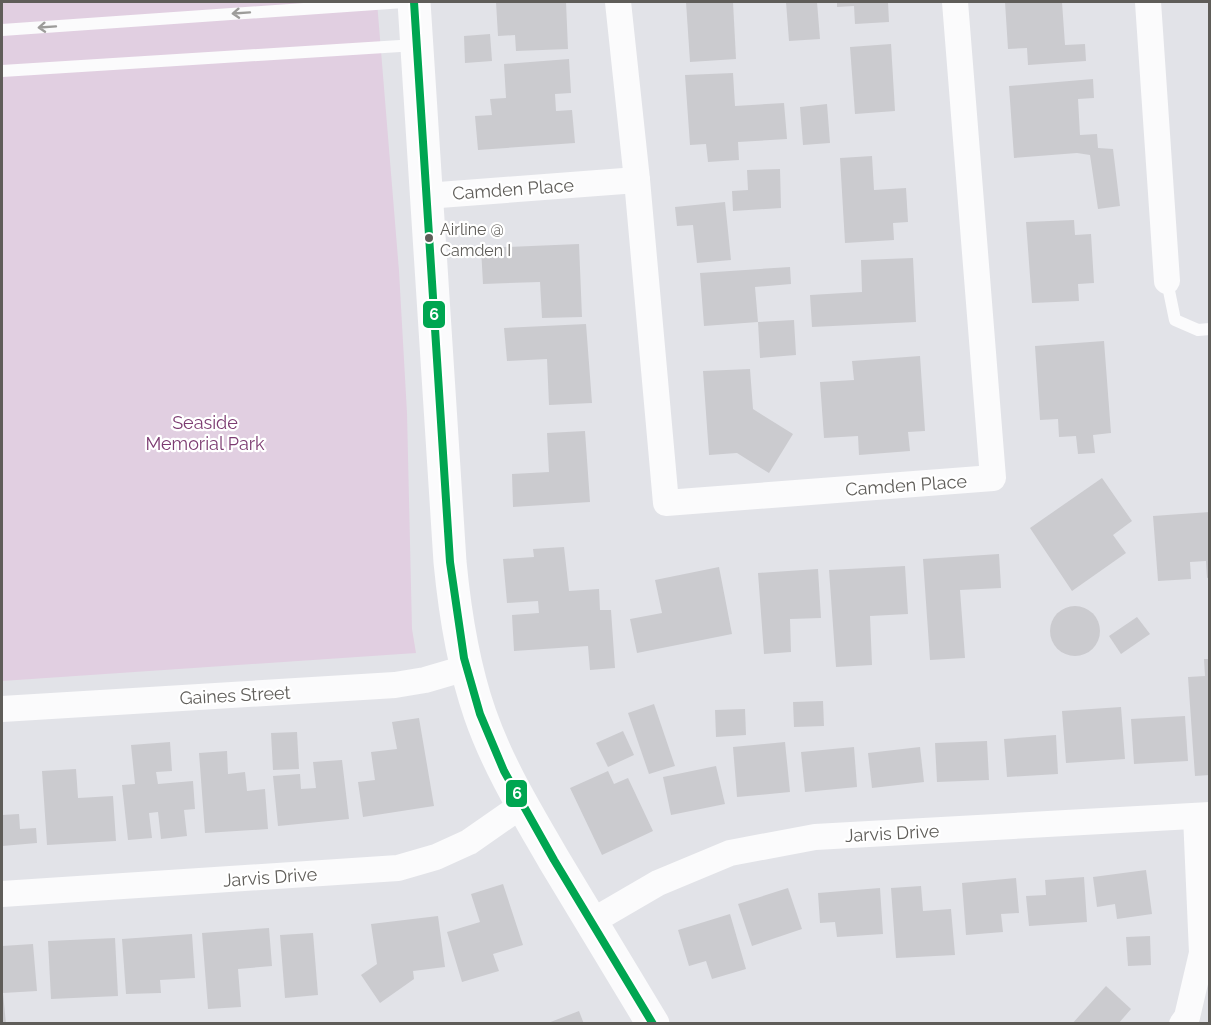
<svg xmlns="http://www.w3.org/2000/svg" width="1211" height="1025" font-family="Raleway,sans-serif">
<style>
.green{fill:#e1cfe1}
.building{fill:#cbcbcf}
.lines{fill:none;stroke-linecap:round;stroke-linejoin:round}
.service{stroke:#fbfbfc;stroke-width:12}
.minor{stroke:#fbfbfc;stroke-width:26}
.secondary{stroke:#fbfbfc;stroke-width:33}
.bus-1-casing{stroke:#fff;stroke-width:12}
.bus-1{stroke:#00a651;stroke-width:8}
.oneway{stroke:#9d9c9a}
.bus-dot{fill:#5f5d59;stroke:#fff;stroke-width:2}
.labels{text-anchor:middle;dominant-baseline:central;stroke-width:4.5;stroke-linejoin:round;paint-order:stroke}
.bus-label{font-size:16px;fill:#5f5d59;stroke:#fff;text-anchor:start}
.street-label{font-size:18px;fill:#5f5d59;stroke:#fff}
.park-label{font-size:18px;fill:#7c3b71;stroke:#fff}
.line-badge{stroke:#fff;stroke-width:2}
.badge-label{font-size:16px;text-anchor:middle;font-weight:bold;fill:#fff}
</style>
<rect width="100%" height="100%" fill="#e2e3e8"/>
<polygon class="green" points="2,2 377,2 399,271 407,413 412,629 416,653 2,681"/>
<g class="building">
<polygon points="496,2 566,2 568,49 516,51 515,35 498,36"/>
<polygon points="686,2 733,2 736,59 690,62"/>
<polygon points="786,2 817,2 820,39 789,41"/>
<polygon points="837,2 888,2 889,22 855,24 854,6 837,7"/>
<polygon points="1005,2 1062,2 1065,45 1085,44 1086,61 1028,65 1027,48 1008,49"/>
<polygon points="490,34 492,61 465,63 464,36"/>
<polygon points="891,44 895,111 855,114 850,47"/>
<polygon points="569,59 571,93 555,94 556,111 572,110 575,143 478,150 475,116 492,115 490,99 506,98 504,64"/>
<polygon points="733,73 735,106 784,103 787,139 738,142 739,160 708,162 706,144 690,145 685,75"/>
<polygon points="1093,79 1094,98 1078,99 1080,135 1097,134 1098,148 1113,149 1120,206 1098,209 1090,155 1077,153 1014,158 1009,86"/>
<polygon points="827,104 830,143 803,145 800,107"/>
<polygon points="872,156 874,190 906,188 908,222 893,223 894,240 845,243 840,158"/>
<polygon points="780,169 781,208 733,211 732,191 748,190 747,170"/>
<polygon points="725,202 731,260 697,263 693,225 677,226 675,207"/>
<polygon points="1074,220 1075,235 1091,234 1094,283 1078,284 1079,301 1032,303 1026,222"/>
<polygon points="579,244 582,317 542,318 540,282 483,284 481,248"/>
<polygon points="913,258 916,322 812,327 810,295 862,292 861,260"/>
<polygon points="790,267 791,284 755,287 758,322 794,320 796,355 760,358 758,322 704,326 700,273"/>
<polygon points="586,324 592,403 549,405 547,359 507,361 504,328"/>
<polygon points="1104,341 1111,433 1093,435 1095,453 1078,454 1076,436 1059,437 1058,419 1040,420 1035,346"/>
<polygon points="920,356 925,431 908,432 910,451 859,455 858,436 824,438 820,382 854,380 852,361"/>
<polygon points="750,369 753,409 793,434 769,473 737,453 709,455 703,371"/>
<polygon points="585,431 590,502 513,507 512,474 549,472 547,433"/>
<polygon points="1102,478 1132,521 1113,535 1126,553 1072,591 1030,528"/>
<polygon points="1210,512 1210,577 1207,578 1206,561 1190,562 1191,579 1158,581 1153,516"/>
<polygon points="564,547 569,591 599,589 600,610 611,610 615,668 590,670 588,646 514,651 512,615 539,613 538,601 507,603 503,559 534,557 533,549"/>
<polygon points="999,554 1001,588 960,590 965,658 930,660 923,559"/>
<polygon points="905,566 908,614 870,616 872,665 836,667 829,570"/>
<polygon points="719,567 732,634 637,653 630,619 662,613 655,580"/>
<polygon points="818,569 821,618 790,619 791,652 764,654 758,573"/>
<circle cx="1075" cy="631" r="25"/>
<polygon points="1137,617 1150,634 1121,654 1109,636"/>
<polygon points="1204,659 1210,659 1210,775 1195,776 1188,677 1205,676"/>
<polygon points="823,701 824,726 794,727 793,702"/>
<polygon points="654,704 675,766 649,774 628,713"/>
<polygon points="1121,707 1125,759 1066,763 1062,711"/>
<polygon points="745,709 746,735 716,737 715,710"/>
<polygon points="1185,716 1188,761 1134,764 1131,719"/>
<polygon points="419,718 434,806 363,817 358,782 375,780 371,752 397,749 392,722"/>
<polygon points="623,731 634,755 608,767 596,743"/>
<polygon points="297,732 299,769 273,770 271,733"/>
<polygon points="1056,735 1058,774 1007,777 1004,739"/>
<polygon points="987,741 989,780 937,782 935,743"/>
<polygon points="170,742 172,771 156,772 158,784 193,781 195,809 184,810 187,836 161,839 158,812 149,813 152,838 128,840 122,785 135,784 131,745"/>
<polygon points="785,742 790,792 737,797 733,747"/>
<polygon points="854,747 857,787 805,792 801,752"/>
<polygon points="920,747 924,782 872,788 868,753"/>
<polygon points="227,751 228,774 245,772 247,791 265,789 268,829 205,833 199,753"/>
<polygon points="342,760 349,819 278,826 273,776 300,774 301,789 316,788 313,762"/>
<polygon points="716,766 725,804 671,815 663,777"/>
<polygon points="76,769 78,798 113,796 116,841 47,845 42,771"/>
<polygon points="608,771 614,784 628,778 653,831 602,855 570,788"/>
<polygon points="19,814 20,829 36,828 37,843 2,846 2,815"/>
<polygon points="1146,870 1152,914 1117,919 1115,904 1097,907 1093,877"/>
<polygon points="1084,877 1087,922 1029,926 1026,896 1046,895 1045,880"/>
<polygon points="1016,878 1019,913 1001,914 1003,932 966,935 962,883"/>
<polygon points="503,884 523,945 493,954 499,971 462,982 447,932 480,922 471,894"/>
<polygon points="921,886 923,911 951,909 955,955 896,958 891,888"/>
<polygon points="788,888 802,929 752,946 738,904"/>
<polygon points="880,888 883,934 837,937 835,922 820,923 818,893"/>
<polygon points="730,914 746,969 712,979 706,961 689,966 678,930"/>
<polygon points="438,916 445,967 413,971 414,979 380,1003 361,975 377,964 371,924"/>
<polygon points="269,928 272,966 238,969 241,1007 208,1009 202,933"/>
<polygon points="313,933 318,995 285,998 280,935"/>
<polygon points="192,934 195,978 160,980 161,993 126,994 122,939"/>
<polygon points="1150,936 1151,965 1128,966 1126,937"/>
<polygon points="115,938 118,996 51,999 48,941"/>
<polygon points="33,944 37,991 3,993 6,1024 2,1024 2,946"/>
<polygon points="1106,986 1131,1009 1118,1024 1072,1024"/>
<polygon points="579,1011 584,1024 548,1024 548,1023"/>
</g>
<g class="lines">
<g class="service">
<polyline points="2,30 404,2"/>
<polyline points="2,71 416,45"/>
<polyline points="1167,281 1175,320 1198,330 1210,329"/>
</g>
<g class="minor">
<polyline points="618,2 637,180 666,503 993,478 955,2"/>
<polyline points="1148,2 1167,281"/>
<polyline points="426,196 637,180"/>
<polyline points="2,709 395,685 425,680 466,668"/>
<polyline points="2,894 398,868 436,857 469,842 522,805"/>
<polyline points="591,922 658,883 730,853 815,837 1210,815"/>
<polyline points="1182,1024 1187,1017 1202,953 1196,816"/>
</g>
<path class="secondary" d="M414 2 450 562C455 614 463 665 480 714 498 766 527 813 554 860 587 914 620 969 653 1024"/>
<defs>
<polyline id="bus-1" points="414,2 450,562 464,658 480,714 504,771 554,860 653,1024"/>
</defs>
<use href="#bus-1" class="bus-1-casing"/>
<use href="#bus-1" class="bus-1"/>
</g>
<defs><path id="oneway-shaft" d="M-6 0H5M1.5-3L5.5 0L1.5 3" fill="none" stroke-width="1.6" stroke-linecap="round" stroke-linejoin="round" transform="scale(1.5)"/></defs>
<g class="oneway">
<use href="#oneway-shaft" transform="translate(241 13) rotate(176)"/>
<use href="#oneway-shaft" transform="translate(47 27) rotate(176)"/>
</g>
<circle class="bus-dot" cx="429" cy="238" r="5"/>
<g class="labels">
<g class="bus-label">
<text x="440" y="229">Airline @<tspan x="440" dy="21">Camden I</tspan></text>
</g>
<g class="street-label">
<text transform="translate(513 189) rotate(-4)">Camden Place</text>
<text transform="translate(906 485) rotate(-4)">Camden Place</text>
<text transform="translate(235 695) rotate(-3)">Gaines Street</text>
<text transform="translate(892 833) rotate(-3)">Jarvis Drive</text>
<text transform="translate(270 877) rotate(-4)">Jarvis Drive</text>
</g>
<g class="park-label">
<text x="205" y="422">Seaside<tspan x="205" dy="21">Memorial Park</tspan></text>
</g>
</g>
<g class="line-badge">
<rect x="422" y="300" width="24" height="29" rx="6" fill="#00a651"/>
<rect x="505" y="779" width="23" height="29" rx="6" fill="#00a651"/>
</g>
<g class="badge-label">
<text x="434" y="320">6</text>
<text x="517" y="799">6</text>
</g>
<rect width="1211" height="1025" fill="none" stroke="#5f5d59" stroke-width="6"/>
</svg>
